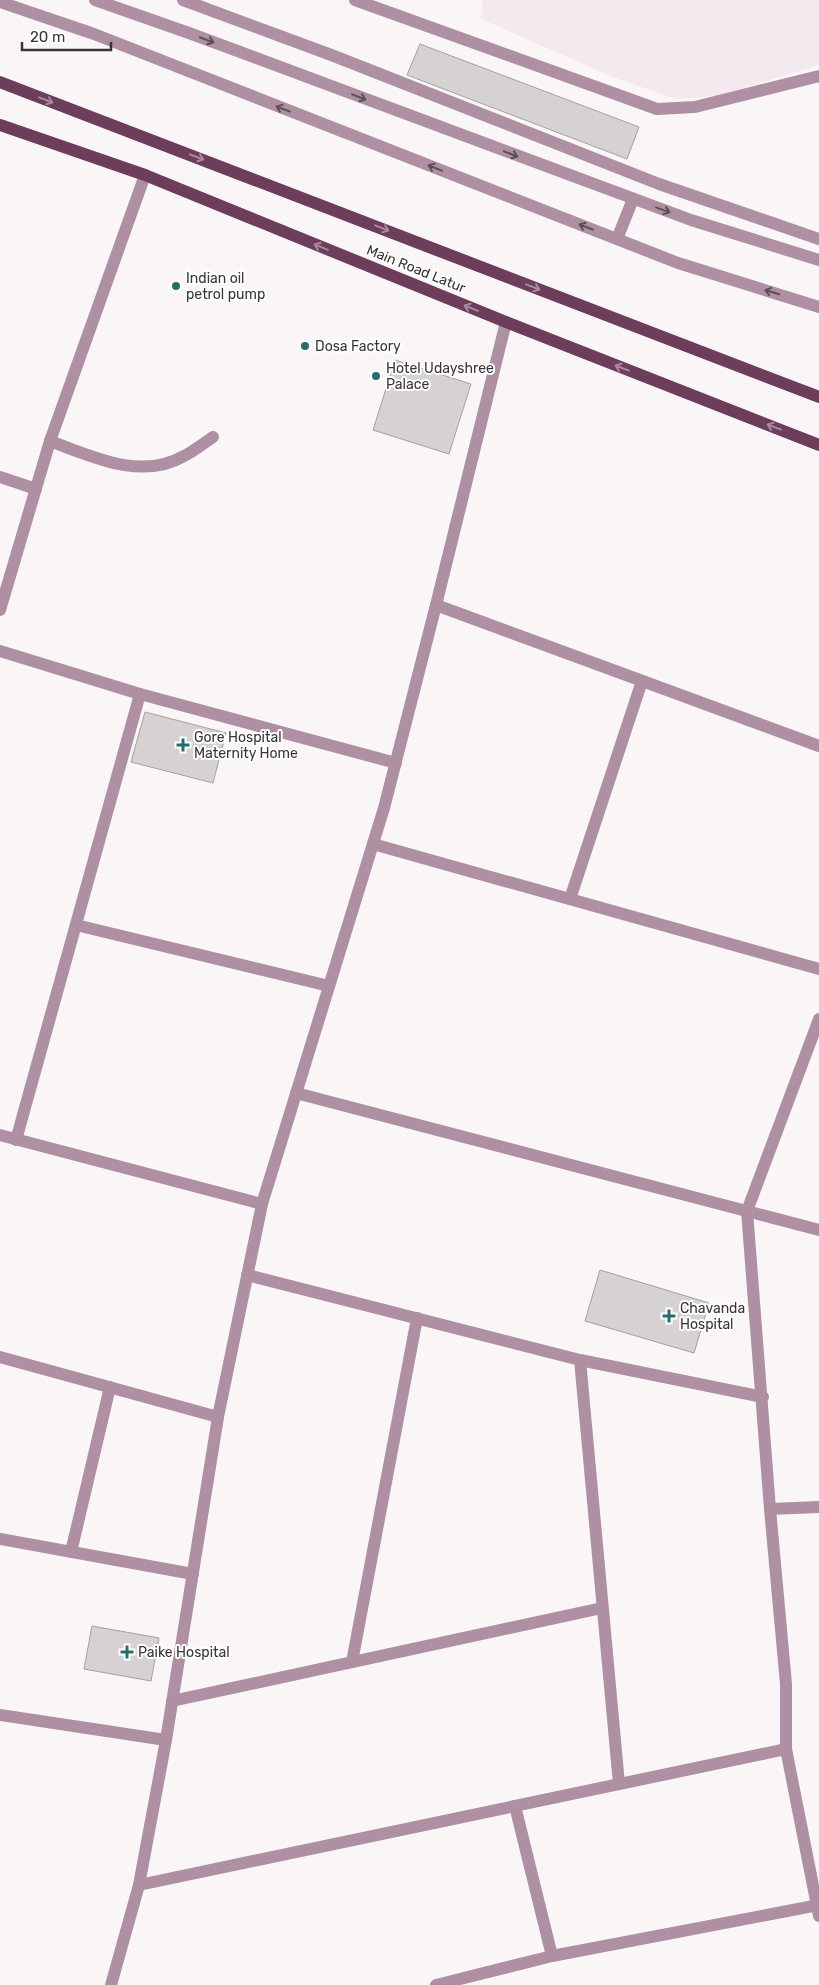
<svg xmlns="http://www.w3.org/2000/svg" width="819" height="1985" font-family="Rubik,sans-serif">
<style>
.built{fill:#f4e9ef}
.building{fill:#d6d2d4;stroke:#a4a0a2}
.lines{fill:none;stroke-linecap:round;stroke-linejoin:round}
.minor{stroke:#ae90a2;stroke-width:12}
.major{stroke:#6d3d5c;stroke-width:12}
.oneway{stroke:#5b5056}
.oneway2{stroke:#a78b9d}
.poi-dot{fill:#246f6c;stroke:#fff;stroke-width:2}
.labels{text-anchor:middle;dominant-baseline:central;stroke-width:4;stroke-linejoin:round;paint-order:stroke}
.street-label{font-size:14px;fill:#373536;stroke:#fff}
.poi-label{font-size:14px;fill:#373536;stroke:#fff;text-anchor:start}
</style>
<rect width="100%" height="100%" fill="#faf6f8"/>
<polygon class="built" points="482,0 819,0 819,65 717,96 676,99 610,76 481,19"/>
<g class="building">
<polygon points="420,44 639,127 627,159 407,75"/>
<polygon points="395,360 471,384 449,454 373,430"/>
<polygon points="145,712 226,733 213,783 131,762"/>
<polygon points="600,1270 709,1303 694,1353 585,1321"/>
<polygon points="92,1626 159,1638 151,1681 84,1669"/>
</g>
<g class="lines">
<g class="minor">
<polyline points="95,0 189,33 691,220 819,260"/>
<polyline points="183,0 334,56 659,184 819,239"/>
<polyline points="355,0 657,109 695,107 819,76"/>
<polyline points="0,2 94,34 678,263 819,307"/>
<polyline points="617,239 633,199"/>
<path d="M50 441C91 456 141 481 184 456 194 451 204 443 213 437"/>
<polyline points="0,477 36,489"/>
<polyline points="436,605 819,746"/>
<polyline points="0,610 50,441 145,175"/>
<polyline points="0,651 140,694 396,763"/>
<polyline points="373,844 819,969"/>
<polyline points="570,899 642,681"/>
<polyline points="76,925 329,986"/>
<polyline points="819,1019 747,1211 770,1509 786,1684 786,1749 819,1916"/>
<polyline points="296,1093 819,1230"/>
<polyline points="0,1135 262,1204"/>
<polyline points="16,1140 140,694"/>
<polyline points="247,1275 580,1360 619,1784"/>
<polyline points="0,1357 218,1417"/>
<polyline points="580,1360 763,1397"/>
<polyline points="770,1509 819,1507"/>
<polyline points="0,1539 193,1574"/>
<polyline points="71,1552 110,1387"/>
<polyline points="352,1662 417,1318"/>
<polyline points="172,1701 602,1608"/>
<polyline points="0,1715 166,1740"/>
<polyline points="515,1806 552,1956"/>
<polyline points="139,1885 786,1749"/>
<polyline points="111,1985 139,1885 166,1740 218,1417 262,1204 384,808 436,605 506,322"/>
<polyline points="436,1985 552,1956 819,1905"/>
</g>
<g class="major">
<polyline points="0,82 819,397"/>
<polyline points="0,125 145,175 506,322 819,445"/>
</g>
</g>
<defs><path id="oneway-shaft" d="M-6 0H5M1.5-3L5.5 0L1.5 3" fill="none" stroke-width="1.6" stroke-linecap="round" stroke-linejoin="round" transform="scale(1.25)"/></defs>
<g class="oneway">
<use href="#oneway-shaft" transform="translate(207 40) rotate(21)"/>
<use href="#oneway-shaft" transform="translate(359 97) rotate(21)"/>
<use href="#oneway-shaft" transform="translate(283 109) rotate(-159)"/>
<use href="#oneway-shaft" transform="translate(511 154) rotate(21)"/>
<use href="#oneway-shaft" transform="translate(435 168) rotate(-159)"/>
<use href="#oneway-shaft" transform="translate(663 210) rotate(20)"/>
<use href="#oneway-shaft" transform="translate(586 227) rotate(-159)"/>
<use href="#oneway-shaft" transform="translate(772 292) rotate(-163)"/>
</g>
<g class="oneway2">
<use href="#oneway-shaft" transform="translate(46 100) rotate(21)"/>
<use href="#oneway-shaft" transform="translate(197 157) rotate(21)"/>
<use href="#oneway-shaft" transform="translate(382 228) rotate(21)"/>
<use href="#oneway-shaft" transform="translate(321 247) rotate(-158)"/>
<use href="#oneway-shaft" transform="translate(533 287) rotate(21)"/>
<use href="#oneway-shaft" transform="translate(471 308) rotate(-158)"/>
<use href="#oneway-shaft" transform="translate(622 368) rotate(-159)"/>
<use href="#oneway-shaft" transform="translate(774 427) rotate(-159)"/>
</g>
<g class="poi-dot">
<circle cx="176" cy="286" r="5"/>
<circle cx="305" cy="346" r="5"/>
<circle cx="376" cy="376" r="5"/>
<path d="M180.5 737.5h5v5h5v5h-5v5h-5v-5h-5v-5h5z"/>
<path d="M666.5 1308.5h5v5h5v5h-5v5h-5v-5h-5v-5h5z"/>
<path d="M124.5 1644.5h5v5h5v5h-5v5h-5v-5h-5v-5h5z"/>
</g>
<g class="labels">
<g class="street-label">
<text transform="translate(416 269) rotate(22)">Main Road Latur</text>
</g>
<g class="poi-label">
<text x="186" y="278">Indian oil<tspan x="186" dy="16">petrol pump</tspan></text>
<text x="315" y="346">Dosa Factory</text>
<text x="386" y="368">Hotel Udayshree<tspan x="386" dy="16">Palace</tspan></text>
<text x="194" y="737">Gore Hospital<tspan x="194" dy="16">Maternity Home</tspan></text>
<text x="680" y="1308">Chavanda<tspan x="680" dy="16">Hospital</tspan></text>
<text x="138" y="1652">Paike Hospital</text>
</g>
</g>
<path d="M22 42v8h89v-8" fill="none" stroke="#373536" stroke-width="2.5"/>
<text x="30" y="42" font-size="15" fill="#373536" stroke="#ffffff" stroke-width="4" paint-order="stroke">20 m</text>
</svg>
